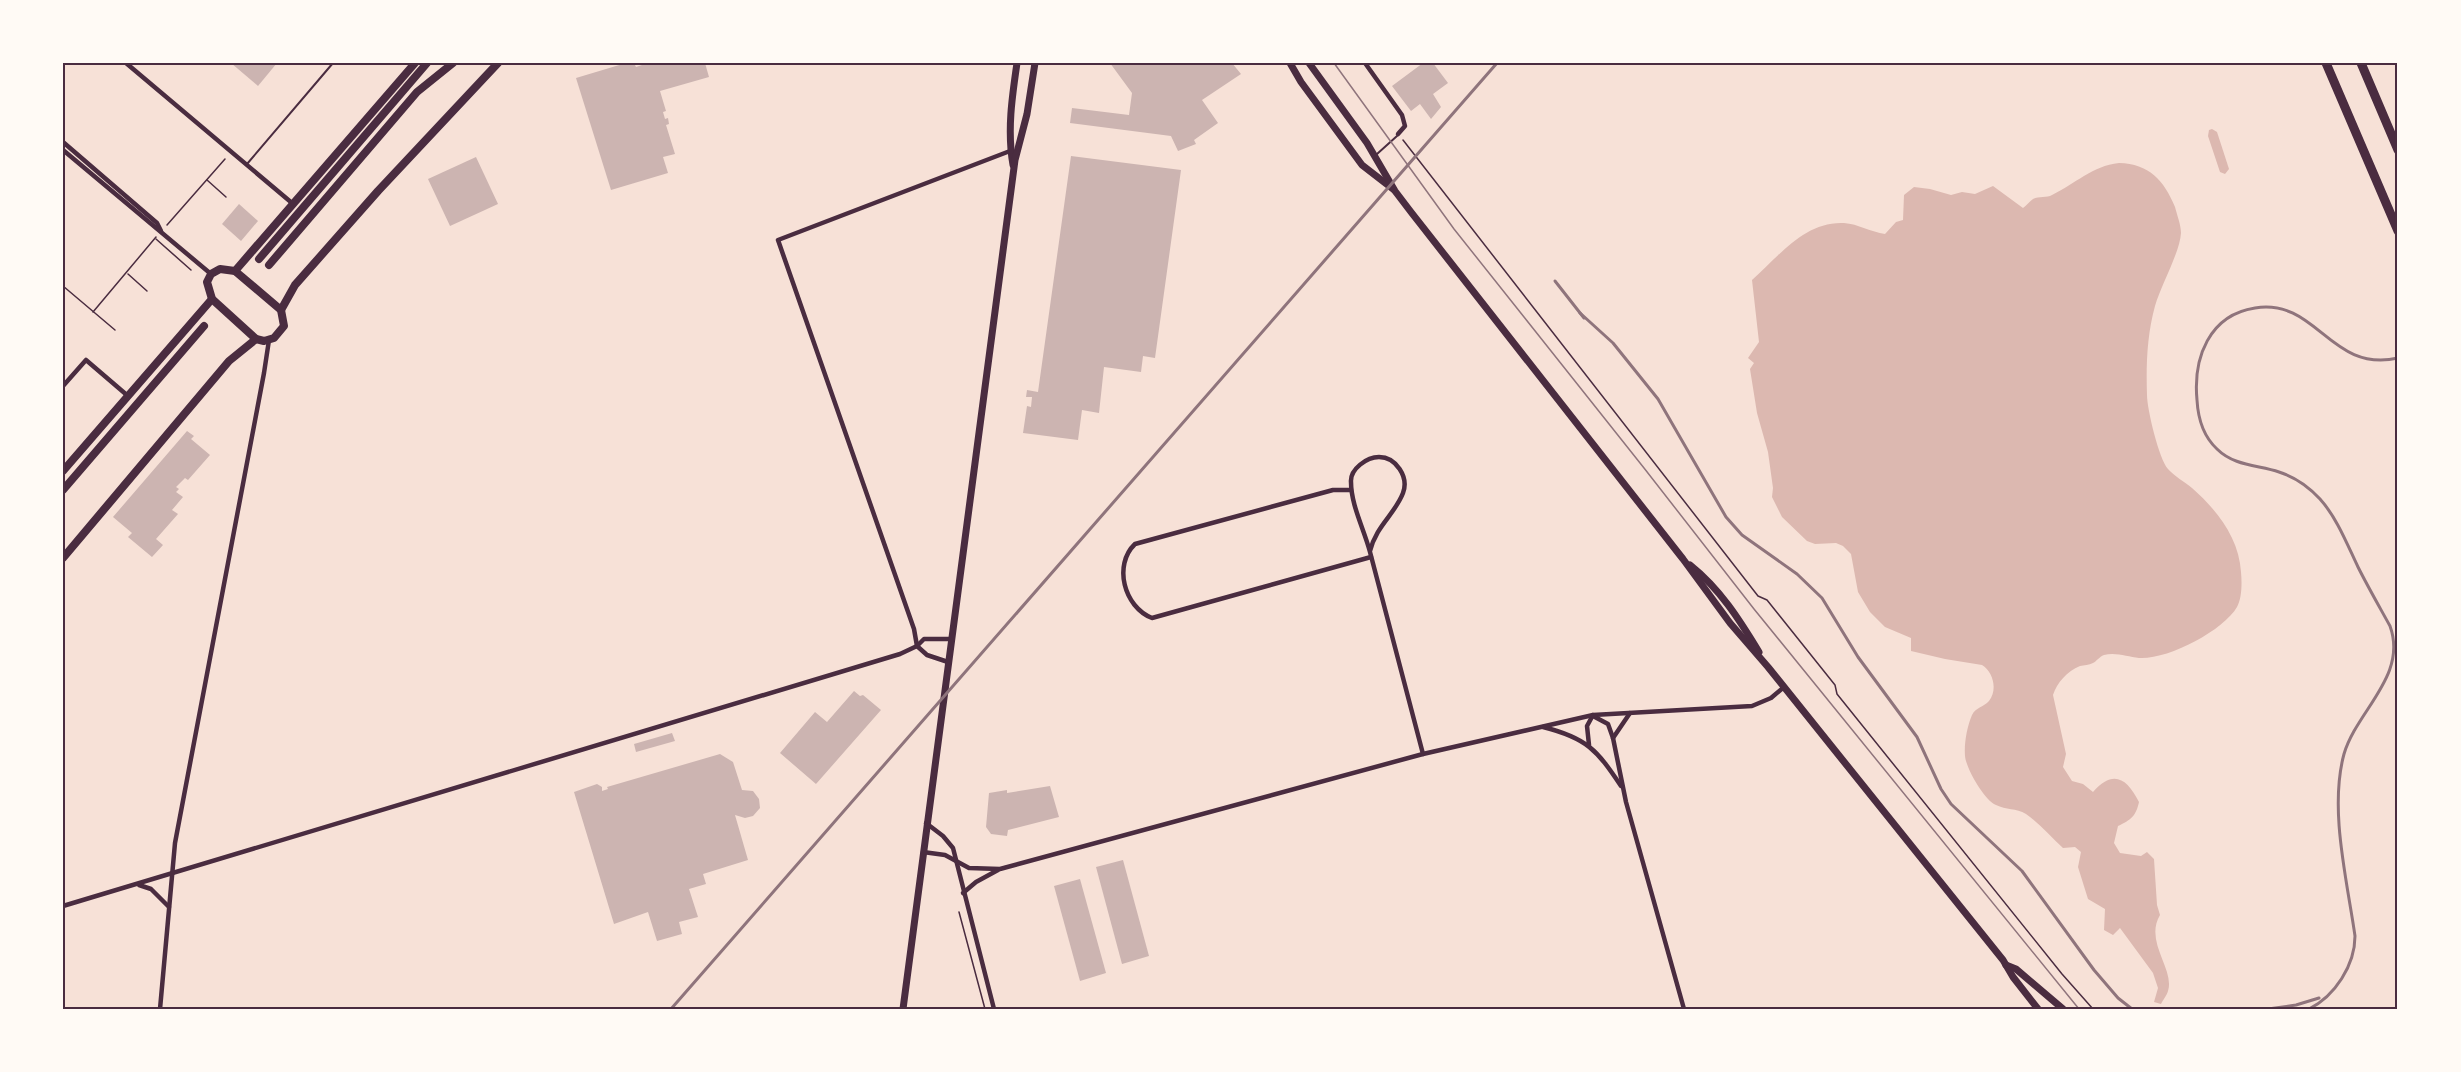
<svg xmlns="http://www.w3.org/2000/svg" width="2461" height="1072" font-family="'IBM Plex Sans',sans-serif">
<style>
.water{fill:#dcb8b0}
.building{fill:#ccb4b1}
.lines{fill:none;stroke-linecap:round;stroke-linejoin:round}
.path{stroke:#4a2c40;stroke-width:1.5}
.service{stroke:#4a2c40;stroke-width:2}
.minor{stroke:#4a2c40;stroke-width:4.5}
.secondary{stroke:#4a2c40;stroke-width:7}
.primary{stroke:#4a2c40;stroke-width:8}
.trunk{stroke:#4a2c40;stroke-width:8}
.motorway{stroke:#4a2c40;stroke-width:9}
.tram{stroke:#8f747c;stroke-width:1.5}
.rail{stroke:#8f747c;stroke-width:3}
.neatline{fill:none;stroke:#4a2c40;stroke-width:2}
</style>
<rect width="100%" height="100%" fill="#f7e1d7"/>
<g class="water">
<polygon points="2212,129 2217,132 2229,169 2225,174 2220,172 2208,136 2209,130"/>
<path d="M2119 163C2149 164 2164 180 2175 207 2177 215 2181 225 2181 233 2180 252 2161 285 2155 306 2147 335 2146 365 2147 395 2147 409 2159 459 2168 469 2174 476 2185 482 2192 488 2217 510 2239 538 2241 572 2242 583 2242 598 2237 607 2223 631 2167 660 2139 658 2128 657 2116 652 2104 655 2099 657 2097 661 2093 663 2089 665 2084 665 2080 666 2067 671 2057 683 2053 695L2066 754 2063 767 2072 781 2083 784 2093 792C2113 769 2127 778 2139 802 2136 816 2131 820 2118 826L2114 843 2120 853 2141 856 2147 852 2154 859 2157 905 2160 915C2144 942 2175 969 2168 991 2167 995 2163 1000 2161 1004L2154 1002 2158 988 2153 973 2120 928 2113 935 2104 930 2105 909 2088 899 2078 867 2081 852 2075 847 2063 848C2051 837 2039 823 2026 814 2016 808 2006 810 1996 805 1984 800 1966 768 1965 756 1964 743 1967 727 1972 715 1976 707 1984 707 1989 701 1998 689 1993 672 1982 665L1945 659 1911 651V638L1885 627 1870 612 1858 592 1851 554 1843 546 1836 543 1815 544 1807 541 1782 517 1772 497 1773 488 1768 452 1757 413 1750 369 1754 363 1748 358 1759 342 1752 280C1779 256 1805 221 1844 223 1858 224 1871 232 1885 234L1896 222 1903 220 1904 195 1914 187 1930 189 1951 195 1962 192 1975 194 1993 186 2023 208C2026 206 2030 201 2033 199 2039 196 2047 198 2052 195 2075 184 2092 166 2119 163Z"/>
</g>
<g class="building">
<polygon points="231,63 277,63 258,86"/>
<polygon points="626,63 634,63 636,67 648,63 705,63 709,77 660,91 666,111 663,112 665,119 668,118 669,124 666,125 675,154 663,157 668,173 611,190 576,78"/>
<polygon points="1110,63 1232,63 1241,74 1202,100 1218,123 1194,140 1196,144 1178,151 1171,136 1070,123 1072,108 1129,115 1132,93"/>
<polygon points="1423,63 1433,63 1448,83 1433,94 1441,107 1431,119 1420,104 1411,111 1392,86"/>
<polygon points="1071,156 1181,170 1155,358 1143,356 1141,372 1104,367 1099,413 1082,410 1078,440 1023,433 1027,406 1031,407 1032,397 1026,397 1027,390 1038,392"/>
<polygon points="476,157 498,204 450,226 428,179"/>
<polygon points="239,204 258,221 241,241 222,224"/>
<polygon points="187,431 194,436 191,439 210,455 188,480 185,478 176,487 179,489 176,492 183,497 172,510 178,514 156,539 163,545 152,557 128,537 132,533 113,517"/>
<polygon points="854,691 860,696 863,695 881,710 816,784 780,753 815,712 827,722"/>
<polygon points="672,733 675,741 636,752 634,744"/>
<polygon points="720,754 733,762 742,790 753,791 759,799 760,808 753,816 745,818 735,815 748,860 703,874 706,884 689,889 698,917 679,922 682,934 657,941 648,912 614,924 574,792 597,784 602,787 602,791 608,789 607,787"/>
<polygon points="1050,786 1059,817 1008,830 1007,836 991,834 986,827 989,793 1007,790 1007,793"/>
<polygon points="1123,860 1149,956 1122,964 1096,867"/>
<polygon points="1080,879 1106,973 1080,981 1054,886"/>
</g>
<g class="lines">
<g class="path">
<polyline points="1403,140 1758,596 1767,600 1835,685 1837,694 2062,974 2093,1009"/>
<polyline points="207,180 226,197"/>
<polyline points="167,225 225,159"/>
<polyline points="156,239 191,270"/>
<polyline points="128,274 147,291"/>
<polyline points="63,286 115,330"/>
<polyline points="93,312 156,237"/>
<polyline points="959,912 985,1009"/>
</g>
<g class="service">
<polyline points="1377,154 1397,136"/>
<polyline points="247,164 333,63"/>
</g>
<g class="minor">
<polyline points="126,63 292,203"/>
<polyline points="1365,63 1402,115 1405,126 1398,134"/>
<polyline points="63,142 157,223 161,231"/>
<polyline points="63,150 211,274"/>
<polyline points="63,386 86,360 128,396"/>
<path d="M1351 490H1333L1135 544C1113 565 1124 607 1152 618L1371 557"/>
<path d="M1370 551C1376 526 1395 514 1403 493 1409 477 1396 457 1379 457 1367 457 1350 469 1351 482 1351 505 1364 529 1370 552 1388 619 1405 687 1423 754"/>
<polyline points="917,646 914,629 778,240 1010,151"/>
<polyline points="917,646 927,655 948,662"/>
<polyline points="1593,716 1608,724 1613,738 1626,802 1684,1009"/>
<path d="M1543 727C1587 738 1597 750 1621 786"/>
<polyline points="1613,738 1630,713"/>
<polyline points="1589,745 1587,726 1593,715"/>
<polyline points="926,823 943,836 953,848 994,1009"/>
<polyline points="923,852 945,855 969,868 1000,869 1423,754 1593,715 1752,706 1771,698 1784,687"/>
<polyline points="139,885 151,889 169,907"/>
<polyline points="963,893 976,882 998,870"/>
<polyline points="63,906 900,654 917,646 924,639 951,639"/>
<polyline points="160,1009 175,843 264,373 269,340"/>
</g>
<g class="secondary">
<polyline points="1290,63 1301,82 1362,165 1393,189"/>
<polyline points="1309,63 1367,143 1395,191 1411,212 1683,559 1730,623 1768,667 2003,960 2013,977 2038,1009"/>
<path d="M1013 165C1007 131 1012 97 1017 63"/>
<path d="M1690 565C1720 589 1739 619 1759 652"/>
<polyline points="2006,965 2016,969 2063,1009"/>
<polyline points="903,1009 1015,160 1027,114 1035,63"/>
</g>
<g class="primary">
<polygon points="220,269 235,271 281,310 284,326 274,338 264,341 256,339 212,299 207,282 211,274"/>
<polyline points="235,271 415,63"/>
<polyline points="281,310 295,285 378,191 498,63"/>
<polyline points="63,471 212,299"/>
<polyline points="63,558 229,361 256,339"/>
</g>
<g class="trunk">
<polyline points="259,259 427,63"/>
<polyline points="269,265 417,92 453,63"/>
<polyline points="63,490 204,326"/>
</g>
<g class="motorway">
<polyline points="2326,63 2398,231"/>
<polyline points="2361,63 2398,150"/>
</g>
<polyline class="tram" points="1334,63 1454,229 1644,468 1754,609 2079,1009"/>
<g class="rail">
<polyline points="1555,281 1584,318"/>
<polyline points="1580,313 1613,343 1658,399 1726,517 1742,535 1797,574 1822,598 1858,657 1917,737 1941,789 1951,804 2022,871 2094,970 2118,998 2132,1009"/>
<polyline points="671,1009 1497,63"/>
<polyline points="2268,1009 2296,1005 2319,998"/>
<path d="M2309 1009C2335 996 2355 965 2355 936 2347 880 2329 809 2344 754 2357 710 2408 676 2390 626 2379 606 2368 587 2358 567 2347 544 2337 518 2320 499 2309 487 2295 477 2279 472 2258 465 2234 466 2217 449 2203 436 2198 418 2197 400 2193 358 2209 315 2255 308 2318 298 2329 373 2398 358"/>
</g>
</g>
<rect width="2461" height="1072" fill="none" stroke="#fffaf5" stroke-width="129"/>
<rect x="64" y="64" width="2332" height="944" class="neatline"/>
</svg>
